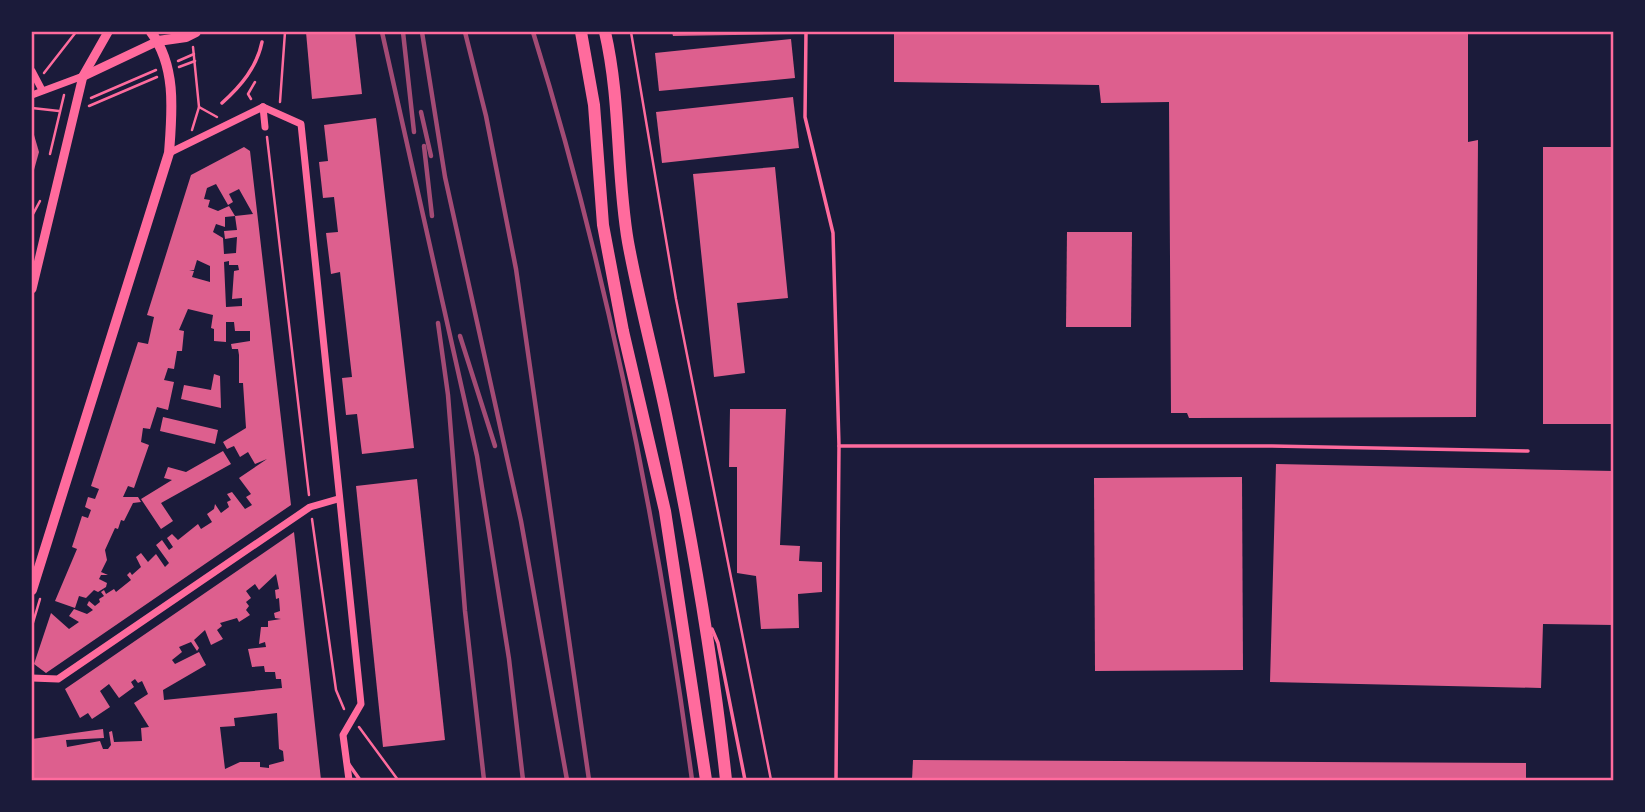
<svg xmlns="http://www.w3.org/2000/svg" width="1645" height="812" font-family="Overpass,sans-serif">
<style>
.building{fill:#dd5f8e;fill-rule:evenodd}
.lines{fill:none;stroke-linecap:round;stroke-linejoin:round}
.path{stroke:#ff6b9d;stroke-width:2.5}
.service{stroke:#ff6b9d;stroke-width:3.5}
.minor{stroke:#ff6b9d;stroke-width:7}
.tertiary{stroke:#ff6b9d;stroke-width:9}
.primary{stroke:#ff6b9d;stroke-width:10}
.trunk{stroke:#ff6b9d;stroke-width:12}
.rail{stroke:#a44b75;stroke-width:4.5}
.neatline{fill:none;stroke:#ff6b9d;stroke-width:2.5}
</style>
<rect width="100%" height="100%" fill="#1b1b3a"/>
<g class="building">
<polygon points="306,32 355,32 362,94 312,99"/>
<polygon points="672,32 796,32 796,34 673,36"/>
<polygon points="894,32 1468,32 1468,142 1478,140 1476,417 1189,418 1187,413 1171,413 1169,102 1101,103 1099,85 894,82"/>
<polygon points="791,39 795,78 659,91 655,53"/>
<polygon points="793,97 799,148 662,163 656,112"/>
<polygon points="376,118 414,448 362,454 357,414 346,415 342,378 352,377 340,272 331,274 326,233 338,232 334,197 323,198 319,162 328,161 324,125"/>
<polygon points="32,128 39,152 32,177"/>
<path d="M244 147 250 151 291 505 46 673 34 664 51 613 69 629 79 622 69 616 74 609 87 614 93 610 87 605 89 601 95 606 100 602 99 599 104 596 101 592 104 590 106 594 114 589 116 592 131 580 127 575 130 572 132 575 141 567 136 557 141 553 148 562 156 554 165 567 169 563 156 545 162 540 169 550 173 547 167 538 172 534 178 540 198 524 201 529 212 522 207 514 214 509 215 504 221 513 229 507 227 502 231 500 227 494 232 492 245 509 252 505 246 497 251 494 239 478 267 459 255 464 248 452 240 457 234 446 227 449 223 442 246 428 243 383H239V355L238 349H232L231 344 250 341V331H235L234 322H226V342L214 341V329L211 328 213 315 188 309 179 330 184 331 182 351H177L174 369 168 368 164 380 174 382 168 410 157 407 150 429 143 428 141 442 149 445 134 488 128 486 123 497H138L141 502 133 503 124 521 121 520 118 529 115 528 105 550 107 560 101 572 108 575H101L99 579 107 583 106 587 98 592 94 590 86 598 79 596 75 608 55 601 77 549 72 547 82 516 88 518 91 510 85 507 88 497 95 499 99 489 91 486 138 342 148 344 154 317 147 315 191 175ZM216 184 228 205 233 202 229 194 239 189 253 214 235 216 229 206 218 211 208 207 210 200 204 199 207 188ZM235 216 237 230 224 231 225 239 237 237 236 253 224 254 223 238 213 232 216 224 225 227V217ZM197 260 210 266V282L192 277 194 271 189 270H194ZM229 261V265H238L239 270 234 271 232 299 242 298V306L226 307 224 262Z"/>
<rect x="1543" y="147" width="71" height="277"/>
<polygon points="775,167 788,298 737,303 745,373 714,377 693,174"/>
<polygon points="1067,232 1132,232 1131,327 1066,327"/>
<polygon points="214,374 220,376 221,408 181,399 184,385 211,390"/>
<polygon points="730,409 786,409 780,545 800,546 799,561 822,562 822,592 798,594 799,628 761,629 756,576 737,573 737,467 729,467"/>
<polygon points="163,417 218,430 215,444 160,431"/>
<polygon points="223,451 231,464 161,503 173,521 161,529 141,499 172,480 164,478 168,467 186,472"/>
<polygon points="1276,464 1614,471 1614,625 1543,624 1541,688 1270,682"/>
<polygon points="1242,477 1243,670 1095,671 1094,478"/>
<polygon points="417,479 445,740 383,747 356,486"/>
<path d="M294 532 321 780 32 779V739L103 729 104 738 66 740 67 747 100 741 103 749H108L111 745 109 732 112 731 114 742 142 741 141 728 149 727 134 703 148 694 142 681 138 683 135 679 131 682 134 687 119 698 109 684 100 691 110 707 92 719 88 713 80 718 65 689ZM276 574 279 589 275 590 276 599 279 598 280 611 274 613 275 618 281 619 268 621V627H261L259 644 265 642 266 647 248 649 252 667 264 666 265 672H275L276 679H281L282 688 164 700 163 690 206 665 199 652 175 664 172 660 182 652 179 647 191 642 197 651 199 648 194 640 205 630 211 645 223 639 217 630 222 626 220 623 237 618 239 622 250 615 246 610 249 606 246 602 251 598 246 591 255 584 259 590ZM277 713 279 749 283 751 284 761 269 765V768L260 767V762H240L225 769 220 727 235 726 234 718Z"/>
<polygon points="913,760 1526,763 1526,780 912,780"/>
</g>
<g class="lines">
<g class="path">
<polyline points="631,32 676,299 771,780"/>
<polyline points="178,61 194,54"/>
<polyline points="179,67 195,61"/>
<polyline points="44,73 76,32"/>
<polyline points="91,98 156,70"/>
<polyline points="251,99 248,94 255,82"/>
<polyline points="280,102 285,32"/>
<polyline points="89,106 157,77"/>
<polyline points="199,107 217,117"/>
<polyline points="32,108 59,111"/>
<polyline points="192,130 199,107 193,47"/>
<polyline points="267,137 309,495"/>
<polyline points="50,154 64,95"/>
<polyline points="32,216 40,201"/>
<polyline points="312,519 336,690 344,709"/>
<polyline points="32,626 40,599"/>
<polyline points="359,727 398,780"/>
</g>
<g class="service">
<polyline points="806,32 805,117 833,233 839,446 836,780"/>
<path d="M222 103C241 86 257 67 262 42"/>
<polyline points="839,446 1272,446 1528,451"/>
<polyline points="712,629 718,643 745,780"/>
<polyline points="348,763 360,780"/>
</g>
<g class="minor">
<polyline points="32,71 42,90"/>
<polyline points="32,95 83,76"/>
<polyline points="263,107 301,124 361,704 343,735 349,780"/>
<polyline points="263,107 265,127"/>
<polyline points="169,153 263,107"/>
<polyline points="32,678 58,679 310,507 338,499"/>
</g>
<g class="tertiary">
<polyline points="84,76 158,41"/>
<polyline points="32,289 83,76 108,32"/>
</g>
<g class="primary">
<polyline points="158,41 186,37 196,32"/>
<path d="M32 590 169 153C172 113 177 67 151 32"/>
</g>
<g class="trunk">
<polyline points="581,32 594,105 603,225 623,331 665,511 706,780"/>
<path d="M605 32C621 101 616 172 628 242 639 302 655 360 667 419 692 538 713 659 726 780"/>
</g>
<g class="rail">
<polyline points="382,32 477,456 509,659 523,780"/>
<polyline points="403,32 414,132"/>
<polyline points="422,32 445,177 521,521 567,780"/>
<polyline points="465,32 486,116 516,269 589,780"/>
<path d="M533 32C609 276 658 527 692 780"/>
<polyline points="421,112 431,156"/>
<polyline points="424,146 432,216"/>
<polyline points="438,323 448,395 465,611 484,780"/>
<polyline points="460,336 495,446"/>
</g>
</g>
<rect width="1645" height="812" fill="none" stroke="#1b1b3a" stroke-width="66"/>
<rect x="33" y="33" width="1579" height="746" class="neatline"/>
</svg>
